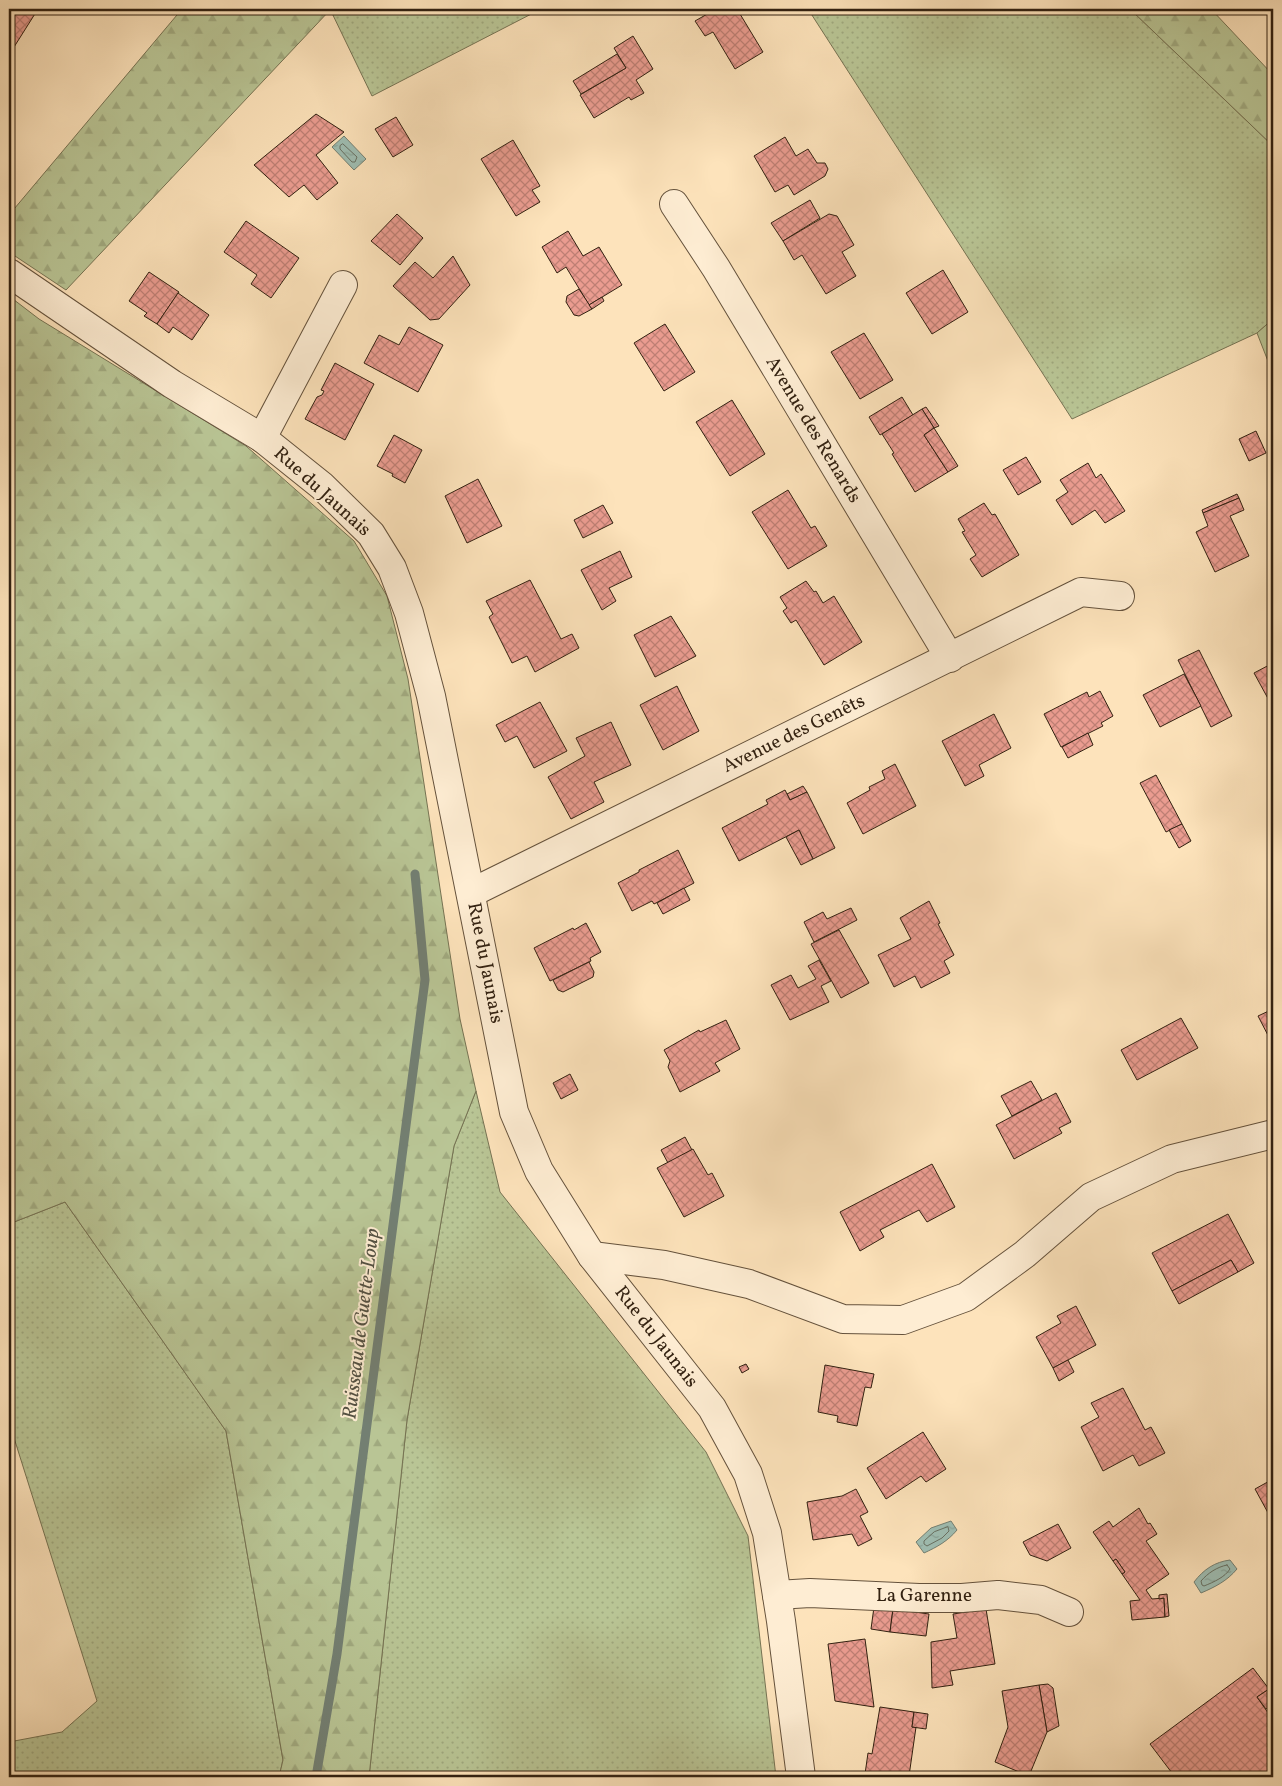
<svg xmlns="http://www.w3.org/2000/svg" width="1282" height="1786" font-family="Vollkorn,serif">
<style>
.grass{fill:url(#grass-dots);stroke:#767353}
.forest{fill:url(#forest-firs);stroke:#767353}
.water{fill:url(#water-ripples);stroke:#737f72}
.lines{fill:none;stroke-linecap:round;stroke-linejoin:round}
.shore{stroke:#687062;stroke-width:1}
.stream{stroke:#737f72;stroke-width:9}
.building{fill:url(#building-cross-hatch);stroke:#322111}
.minor-casing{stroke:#65523c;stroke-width:30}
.minor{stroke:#feedd3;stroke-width:28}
.labels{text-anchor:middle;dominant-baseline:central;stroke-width:4;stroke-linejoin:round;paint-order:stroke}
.street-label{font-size:19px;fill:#322111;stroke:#feedd3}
.water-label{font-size:20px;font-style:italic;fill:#535042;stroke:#feedd3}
</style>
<defs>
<pattern id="grass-dots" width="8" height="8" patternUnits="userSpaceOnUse" patternTransform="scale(1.25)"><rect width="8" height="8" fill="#b9c595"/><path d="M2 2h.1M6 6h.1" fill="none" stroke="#a0a97f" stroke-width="1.8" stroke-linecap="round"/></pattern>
<pattern id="forest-firs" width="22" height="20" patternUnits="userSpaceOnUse" patternTransform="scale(1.25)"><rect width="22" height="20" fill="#b9c595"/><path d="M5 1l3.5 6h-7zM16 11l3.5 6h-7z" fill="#a0a97f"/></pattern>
<pattern id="water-ripples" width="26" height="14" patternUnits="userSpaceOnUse" patternTransform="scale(1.25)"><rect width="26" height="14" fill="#9fbeb3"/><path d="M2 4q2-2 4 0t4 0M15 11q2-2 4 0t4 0" fill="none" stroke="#89a399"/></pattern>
<pattern id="building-cross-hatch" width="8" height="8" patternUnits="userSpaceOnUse" patternTransform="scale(1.25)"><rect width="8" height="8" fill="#ea9c90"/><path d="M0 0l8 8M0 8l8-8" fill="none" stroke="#be7f74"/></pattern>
</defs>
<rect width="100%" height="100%" fill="#fde3bb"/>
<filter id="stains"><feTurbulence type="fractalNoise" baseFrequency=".004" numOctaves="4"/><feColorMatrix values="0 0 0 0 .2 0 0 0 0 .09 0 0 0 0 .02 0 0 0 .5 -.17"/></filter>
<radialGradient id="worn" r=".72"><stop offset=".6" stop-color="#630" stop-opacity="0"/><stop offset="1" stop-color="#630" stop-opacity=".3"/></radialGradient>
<g class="grass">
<polygon points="330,9 541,9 372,96"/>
<polygon points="808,9 1130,9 1273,146 1273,319 1257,333 1072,419"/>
<polygon points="476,1091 500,1192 706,1452 748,1536 776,1777 369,1777 407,1420 454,1146"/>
<polygon points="65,1202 226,1431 283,1760 279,1777 9,1777 9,1742 62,1732 97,1701 9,1422 9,1224"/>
</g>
<g class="forest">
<polygon points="182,9 331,9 66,290 9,252 9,215"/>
<polygon points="1130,9 1211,9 1273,75 1273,146"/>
<polygon points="9,296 39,319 246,446 354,541 387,596 408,679 460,1019 476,1091 454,1146 407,1420 369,1777 279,1777 283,1760 226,1431 65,1202 9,1224"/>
<polygon points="1273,319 1273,374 1257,333"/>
</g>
<g class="water">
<polygon points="344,136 366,159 354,170 332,147"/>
<path d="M951 1521 957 1530C948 1541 937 1547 924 1553L916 1542 931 1528Z"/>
<path d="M1230 1560 1237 1569C1227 1581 1215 1587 1201 1593L1194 1582C1204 1569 1215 1562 1230 1560Z"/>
</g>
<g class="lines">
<g class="shore">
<polygon points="343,144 357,157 355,162 352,162 340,149 340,146"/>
<polygon points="948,1527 949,1531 942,1538 927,1546 924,1544 924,1541 934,1532"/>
<path d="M1227 1565 1230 1569C1225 1577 1214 1582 1204 1586L1202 1585 1201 1581C1208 1573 1217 1567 1227 1565Z"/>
</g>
<polyline class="stream" points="316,1777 337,1654 425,980 415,874"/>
</g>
<g class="building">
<polygon points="9,9 38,9 9,55"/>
<polygon points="716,9 737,9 763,52 735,69 713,32 705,36 695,21"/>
<polygon points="633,36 653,69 636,80 644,93 631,100 629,97 594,118 580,95 626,68 614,48"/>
<polygon points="617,54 626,68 581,94 573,81"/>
<polygon points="316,114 344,132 316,155 338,183 317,200 304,185 289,197 254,165"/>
<polygon points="396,117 413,145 393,157 375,129"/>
<polygon points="785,137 796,156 808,149 817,163 825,163 828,169 825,176 794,195 788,185 775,192 754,156"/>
<polygon points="513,140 540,186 532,190 540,202 516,216 481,159"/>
<polygon points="810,200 820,218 783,241 771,223"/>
<polygon points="397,214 423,238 400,265 371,241"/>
<polygon points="829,214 837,216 854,245 842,252 856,276 826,294 802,255 794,260 783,241"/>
<polygon points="246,221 299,258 271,298 251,284 257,275 224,252"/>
<polygon points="568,231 583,256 599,247 622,285 589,305 566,267 557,273 542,247"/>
<polygon points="453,256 470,285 439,319 430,320 393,286 415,262 433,278"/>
<polygon points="943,270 968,312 932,334 906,293"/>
<polygon points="149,272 179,292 157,324 144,316 147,313 129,301"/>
<polygon points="579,289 592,309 579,316 574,315 566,302 567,296"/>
<polygon points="178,293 209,315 192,340 173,327 169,333 157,324"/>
<polygon points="602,297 604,301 592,309 589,305"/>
<polygon points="665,324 695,372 664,391 634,343"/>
<polygon points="409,327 443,345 418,392 364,363 379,335 399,345"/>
<polygon points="864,333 893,380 860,399 831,352"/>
<polygon points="335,363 374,384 345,440 305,419 317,397 322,395 324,391 321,390"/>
<polygon points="902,397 913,415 880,435 869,417"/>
<polygon points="732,400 765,454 730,476 696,422"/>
<polygon points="926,407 939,426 934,428 922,409"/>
<polygon points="922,409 934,428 924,435 948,472 915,492 892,454 894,453 882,434"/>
<polygon points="934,428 958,466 948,472 924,435"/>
<polygon points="1256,431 1266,453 1249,461 1239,439"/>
<polygon points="394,435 422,450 405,483 392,476 393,474 377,466"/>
<polygon points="1026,457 1041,482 1018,495 1003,470"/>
<polygon points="1088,463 1096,478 1101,474 1125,511 1105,523 1095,510 1072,525 1056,500 1068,492 1060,480"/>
<polygon points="478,479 502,526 467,543 445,496"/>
<polygon points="788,490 811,528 815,526 827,546 788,569 752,512"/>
<polygon points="1237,494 1239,498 1203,513 1202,510"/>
<polygon points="1239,498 1244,510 1230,516 1249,556 1215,572 1196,532 1208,526 1203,513"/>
<polygon points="984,503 992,515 995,514 1019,555 982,577 970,559 976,555 962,532 965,531 958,519"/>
<polygon points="603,505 613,523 583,538 574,520"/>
<polygon points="620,551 632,577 609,588 616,601 602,610 581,570"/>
<polygon points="530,580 561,639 572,634 579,648 535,672 527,656 512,663 489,617 493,614 486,601"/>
<polygon points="806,581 814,592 816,591 823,603 834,596 862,642 824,665 796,620 791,623 783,611 787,608 780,597"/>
<polygon points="671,616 696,656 655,677 634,635"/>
<polygon points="1199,650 1232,716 1211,727 1178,660"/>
<polygon points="1273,663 1273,703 1271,704 1254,673"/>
<polygon points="1184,674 1201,706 1160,727 1143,695"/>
<polygon points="677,686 699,731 663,750 640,705"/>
<polygon points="1100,691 1113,716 1101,723 1103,726 1061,747 1044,714 1087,692 1089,697"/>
<polygon points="540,702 567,751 534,768 517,736 505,742 496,725"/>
<polygon points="994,714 1011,748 979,765 984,776 965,786 942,741"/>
<polygon points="611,722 631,765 594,782 604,802 571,819 548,777 585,756 576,738"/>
<polygon points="1088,733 1093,745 1068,758 1062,747"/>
<polygon points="895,764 916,806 863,834 847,803 870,790 869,787 885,779 882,771"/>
<polygon points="1156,775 1182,824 1166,832 1140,783"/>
<polygon points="803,786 807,792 790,800 787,794"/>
<polygon points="785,790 790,800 807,792 835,848 813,859 799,830 739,861 722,828 768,804 766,800"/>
<polygon points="1182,824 1191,841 1179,848 1169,830"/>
<polygon points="799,830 813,859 801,865 786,837"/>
<polygon points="678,850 694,883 654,904 652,901 632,911 618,883 639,872 639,870"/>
<polygon points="684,888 690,900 663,914 657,903"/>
<polygon points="929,901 940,923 938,924 954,955 944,961 950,973 921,988 915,976 894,987 878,955 911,939 900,918"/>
<polygon points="851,908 857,920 814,942 804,922 823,912 827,919"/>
<polygon points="586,923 601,952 590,958 591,961 550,981 534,948 573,928 574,930"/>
<polygon points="839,930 869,983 841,998 811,944"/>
<polygon points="819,960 831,981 821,986 829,1002 790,1020 771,985 791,975 798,988 816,979 808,966"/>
<polygon points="589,962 594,972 593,977 563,992 558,990 553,980"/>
<polygon points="1273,1009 1273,1045 1258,1016"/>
<polygon points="1181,1018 1198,1048 1137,1080 1121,1050"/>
<polygon points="726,1020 740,1049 715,1063 720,1071 680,1092 668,1067 670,1061 664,1050 699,1030 700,1032"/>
<polygon points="570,1074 578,1090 561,1099 553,1083"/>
<polygon points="1031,1081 1042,1100 1012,1116 1001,1096"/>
<polygon points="1056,1093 1071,1122 1059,1128 1062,1133 1014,1159 996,1125"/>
<polygon points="685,1137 692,1150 668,1163 661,1150"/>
<polygon points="693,1149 708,1175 712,1173 724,1196 684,1217 657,1168"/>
<polygon points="932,1164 955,1207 927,1222 919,1210 880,1230 884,1237 860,1251 840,1212"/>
<polygon points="1228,1214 1254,1263 1238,1272 1231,1260 1172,1291 1152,1253"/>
<polygon points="1231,1260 1238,1272 1179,1304 1172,1291"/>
<polygon points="1076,1306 1096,1345 1053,1368 1036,1337 1061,1323 1057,1316"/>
<polygon points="1068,1360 1074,1372 1059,1381 1053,1368"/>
<polygon points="746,1364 749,1369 742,1373 739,1367"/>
<polygon points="825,1365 874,1374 871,1388 865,1387 857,1426 837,1422 838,1416 818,1412"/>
<polygon points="1123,1388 1145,1430 1151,1427 1165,1453 1139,1466 1133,1455 1103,1471 1081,1427 1099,1417 1091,1403"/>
<polygon points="923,1432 946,1469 926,1482 921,1476 886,1499 867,1468"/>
<polygon points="1273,1479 1273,1522 1255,1489"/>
<polygon points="856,1489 868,1512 860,1516 872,1539 858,1546 852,1534 813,1540 807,1502 842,1496"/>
<polygon points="1139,1508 1148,1524 1150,1523 1157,1534 1146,1541 1169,1574 1146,1590 1152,1599 1164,1598 1165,1617 1132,1620 1130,1601 1140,1600 1122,1574 1125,1572 1116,1559 1113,1561 1093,1532 1109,1521 1113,1527"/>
<polygon points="1058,1524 1071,1548 1047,1561 1030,1555 1023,1542"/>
<polygon points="1116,1559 1125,1572 1122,1574 1113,1561"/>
<polygon points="1167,1594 1169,1616 1165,1617 1164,1598 1159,1599 1159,1595"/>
<polygon points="874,1607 893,1609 890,1632 871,1629"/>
<polygon points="893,1609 929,1614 926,1636 890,1632"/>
<polygon points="986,1609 995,1664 950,1671 953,1685 932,1688 931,1642 957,1638 953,1614"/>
<polygon points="865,1639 874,1707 835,1701 828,1644"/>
<polygon points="1253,1668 1269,1689 1257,1697 1273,1720 1273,1770 1263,1777 1175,1777 1150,1744"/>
<polygon points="1048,1684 1053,1688 1059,1726 1047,1732 1039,1685"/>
<polygon points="1039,1685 1047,1732 1029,1776 995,1762 1008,1727 1002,1691"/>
<polygon points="1269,1689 1273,1696 1273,1704 1266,1709 1257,1697"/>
<polygon points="880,1707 914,1712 912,1727 916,1727 909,1776 881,1772 880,1776 865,1774 868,1753 872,1754"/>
<polygon points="914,1712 928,1714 926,1729 912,1727"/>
</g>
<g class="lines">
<defs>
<g id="minor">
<polyline points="674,204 716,268 950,658"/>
<polyline points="9,273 172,384 262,438 322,486 371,534 392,568 409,613 431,696 514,1112 539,1171 592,1256 712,1408 748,1474 767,1533 781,1621 801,1777"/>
<polyline points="262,438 343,285"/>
<polyline points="471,893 1081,592 1120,596"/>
<polyline points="592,1256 664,1265 749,1284 843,1319 903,1320 966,1297 1025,1254 1091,1197 1172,1159 1273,1134"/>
<polyline points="777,1595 810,1593 919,1598 962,1598 998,1595 1041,1600 1069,1612"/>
</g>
</defs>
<use href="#minor" class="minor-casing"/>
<use href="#minor" class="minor"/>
</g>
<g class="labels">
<g class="street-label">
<text transform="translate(813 430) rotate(59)">Avenue des Renards</text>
<text transform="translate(322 492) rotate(42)">Rue du Jaunais</text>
<text transform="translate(794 734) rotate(-26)">Avenue des Genêts</text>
<text transform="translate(485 963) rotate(79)">Rue du Jaunais</text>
<text transform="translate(656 1337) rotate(52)">Rue du Jaunais</text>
<text x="924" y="1596">La Garenne</text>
</g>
<g class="water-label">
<text transform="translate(362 1324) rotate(-83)">Ruisseau de Guette-Loup</text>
</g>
</g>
<rect width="1282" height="1786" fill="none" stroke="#fde3bb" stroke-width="30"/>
<rect x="10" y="10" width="1262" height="1766" fill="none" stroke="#322111" stroke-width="2.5"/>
<rect x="15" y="15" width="1252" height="1756" fill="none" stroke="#322111"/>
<rect width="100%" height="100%" filter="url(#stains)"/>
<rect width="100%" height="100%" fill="url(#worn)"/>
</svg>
